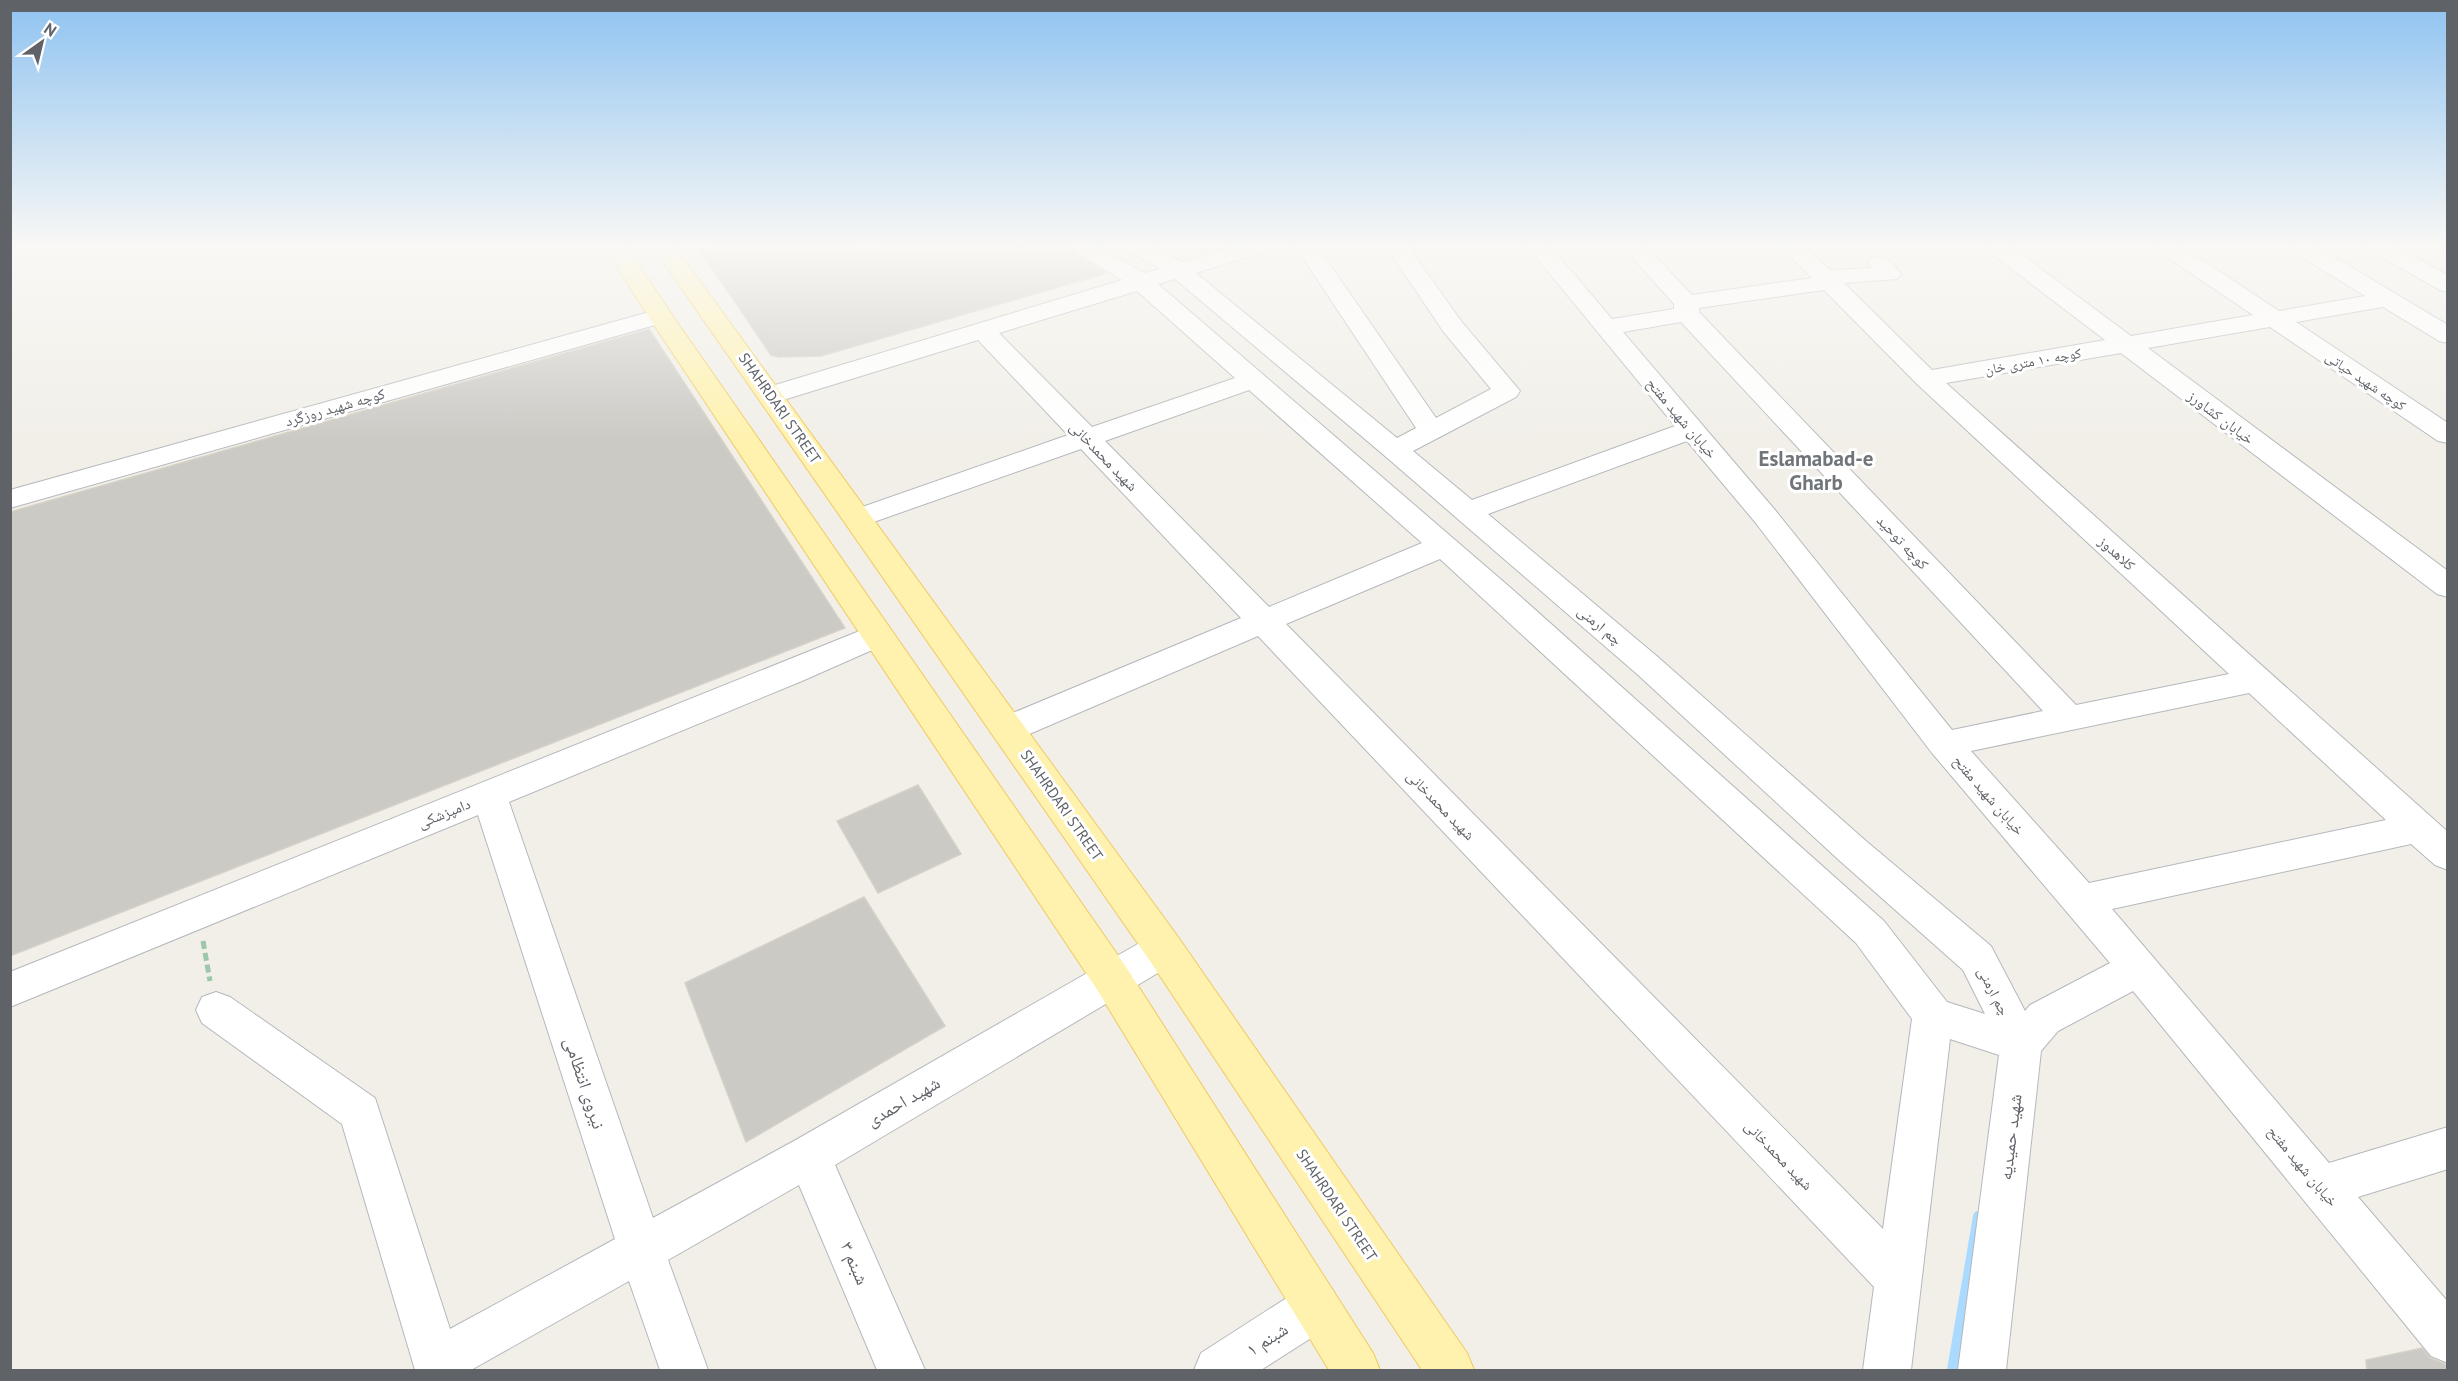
<svg xmlns="http://www.w3.org/2000/svg" width="2458" height="1381" font-family="'PT Sans','Noto Naskh Arabic',sans-serif">
<style>
.lines{fill:none;stroke-linecap:round;stroke-linejoin:round}
.stream{stroke:#aadaff;stroke-width:10}
.building{fill:#cccac5;stroke:#d6d1c6;stroke-width:1.5}
.minor-casing{stroke:#b5b8bc;stroke-width:2}
.major-casing{stroke:#f2c960;stroke-width:2}
.path{stroke:#9cc7a9;stroke-width:5;stroke-dasharray:8 4;stroke-linecap:butt}
.minor{fill:#fff;fill-rule:evenodd}
.major{fill:#fff2af;fill-rule:evenodd}
.labels{text-anchor:middle;dominant-baseline:central;stroke-width:6;stroke-linejoin:round;paint-order:stroke}
.far-street-label{font-size:14px;fill:#5f6368;stroke:#fff}
.street-label{font-size:15px;fill:#5f6368;stroke:#fff}
.near-street-label{font-size:18px;fill:#5f6368;stroke:#fff}
.district-label{font-size:21px;font-weight:bold;fill:#70757a;stroke:#fff}
</style>
<rect width="100%" height="100%" fill="#f1efe8"/>
<g class="lines">
<polyline class="stream" points="1952,1370 1978,1216"/>
</g>
<g class="building">
<polygon points="717,246 848,246 856,255 887,246 1069,246 1073,253 1107,273 821,356 779,357 771,355 700,251"/>
<polygon points="649,329 845,628 10,956 10,512"/>
<polygon points="918,785 961,854 878,893 837,821"/>
<polygon points="864,897 945,1026 746,1142 685,983"/>
<polygon points="2422,1348 2430,1358 2445,1364 2448,1371 2367,1371 2366,1360"/>
</g>
<g class="lines">
<defs>
<g id="minor">
<path d="M1071 246H1098L1144 273 1160 269 1129 251 1126 246H1153L1182 262 1235 246H1269L1266 251 1196 273 1397 438 1416 428 1295 246H1317L1436 418 1491 389 1443 331 1386 246H1408L1461 321 1520 391 1516 397 1413 451 1472 500 1675 426 1527 246H1550L1612 319 1674 309V304L1622 246H1645L1692 295 1812 278 1780 246H1804L1830 270 1872 268 1868 263 1872 258C1887 254 1892 262 1901 274L1897 279 1844 283 1932 370 2105 340 1988 251 1985 246H2010L2131 336 2253 315 2158 251 2155 246H2181L2279 311 2365 296 2292 251 2289 246H2316L2448 325V343L2439 341 2383 307 2296 322 2448 423V443L2438 441 2270 327 2148 348 2448 571V597L2437 594 2121 353 1946 383 2448 832V870L2435 865 2411 844 2112 909 2329 1163 2448 1127V1169L2358 1197 2448 1302V1363L2431 1356 2133 991 2058 1031 2041 1051 2006 1370H1958L1999 1055 1950 1039 1911 1370H1863L1874 1287 1258 636 1020 738 1008 742 996 738 991 729 996 720 1241 618 1081 449 868 524 858 527 848 524 843 518 848 512 1068 435 978 340 780 401 771 403 762 401 758 395 762 389 1122 280 1074 251ZM1175 279 1385 456 1637 674 1840 861 1963 970 1985 1014 1947 1002 1884 921 1512 589 1158 284ZM1824 290 1917 384 2229 674 2076 705 1699 312V308ZM1137 291 1235 378 1092 427 999 333ZM1681 322 2043 711 1952 730 1775 510 1623 332ZM1249 390 1422 543 1269 607 1105 441ZM1687 441 1755 522 1932 753 2110 963 2030 1005 2025 1011 1991 946 1866 841 1659 658 1488 514ZM1440 559 1856 943 1912 1019 1883 1229 1286 624ZM2249 693 2386 820 2089 883 1971 751Z"/>
<polygon points="2367,246 2394,246 2448,275 2448,292 2440,290 2370,251"/>
<polygon points="660,309 669,311 672,316 669,321 10,508 10,490"/>
<polygon points="877,624 888,627 893,635 888,643 802,681 509,802 653,1218 794,1141 1150,937 1164,932 1178,937 1183,949 1178,961 835,1165 925,1370 877,1370 799,1185 668,1260 708,1370 660,1370 629,1281 471,1370 415,1370 342,1124 202,1023 196,1010 202,997 216,992 230,997 375,1098 450,1329 615,1239 478,815 10,1007 10,972"/>
<polygon points="1316,1283 1333,1290 1340,1307 1333,1324 1261,1370 1194,1370 1201,1353 1299,1290"/>
</g>
<g id="major">
<polygon points="604,246 626,246 672,315 1126,967 1373,1353 1380,1370 1329,1370 1098,991 648,316"/>
<polygon points="652,246 674,246 1178,937 1467,1353 1474,1370 1422,1370 1150,961"/>
</g>
</defs>
<use href="#minor" class="minor-casing"/>
<use href="#major" class="major-casing"/>
<polyline class="path" points="203,941 210,981"/>
<use href="#minor" class="minor"/>
<use href="#major" class="major"/>
</g>
<linearGradient id="sky" x2="0" y2="1"><stop stop-color="#8fc3f1"/><stop offset="0.56" stop-color="#f9f8f5"/><stop offset="1" stop-color="#f9f8f5" stop-opacity="0"/></linearGradient>
<rect width="2458" height="439" fill="url(#sky)"/>
<g class="labels">
<g class="far-street-label">
<text transform="translate(2033 361) rotate(-10)">کوچه ۱۰ متری خان</text>
<text transform="translate(2366 381) rotate(34)">کوچه شهید حیاتی</text>
</g>
<g class="street-label">
<text transform="translate(335 407) rotate(-16)">کوچه شهید روزگرد</text>
<text transform="translate(780 408) rotate(55)">SHAHRDARI STREET</text>
<text transform="translate(2221 417) rotate(37)">خیابان کشاورز</text>
<text transform="translate(1682 418) rotate(50)">خیابان شهید مفتح</text>
<text transform="translate(1104 456) rotate(46)">شهید محمدخانی</text>
<text transform="translate(1903 542) rotate(47)">کوچه توحید</text>
<text transform="translate(2117 553) rotate(42)">کلاهدوز</text>
<text transform="translate(1600 625) rotate(40)">چم ارمنی</text>
<text transform="translate(1989 795) rotate(49)">خیابان شهید مفتح</text>
<text transform="translate(1062 805) rotate(55)">SHAHRDARI STREET</text>
<text transform="translate(1441 805) rotate(46)">شهید محمدخانی</text>
<text transform="translate(444 813) rotate(-22)">دامپزشکی</text>
<text transform="translate(1994 991) rotate(63)">چم ارمنی</text>
<text transform="translate(1779 1155) rotate(46)">شهید محمدخانی</text>
<text transform="translate(2303 1166) rotate(50)">خیابان شهید مفتح</text>
<text transform="translate(1337 1205) rotate(56)">SHAHRDARI STREET</text>
</g>
<g class="near-street-label">
<text transform="translate(585 1083) rotate(72)">نیروی انتظامی</text>
<text transform="translate(903 1101) rotate(-30)">شهید احمدی</text>
<text transform="translate(2010 1137) rotate(-83)">شهید حمیدیه</text>
<text transform="translate(855 1263) rotate(67)">شبنم ۳</text>
<text transform="translate(1267 1339) rotate(-33)">شبنم ۱</text>
</g>
<g class="district-label">
<text x="1816" y="458">Eslamabad-e<tspan x="1816" dy="24">Gharb</tspan></text>
</g>
</g>
<rect width="2458" height="1381" fill="none" stroke="#5f6368" stroke-width="24"/>
<g transform="translate(42 42) rotate(34)" stroke="#ffffff" stroke-width="4.5" paint-order="stroke">
<path d="M0-4.5L10 22L0 15L-10 22Z" fill="#5f6368"/>
<text y="-9" font-size="16" font-weight="bold" text-anchor="middle" fill="#5f6368">N</text>
</g>
</svg>
